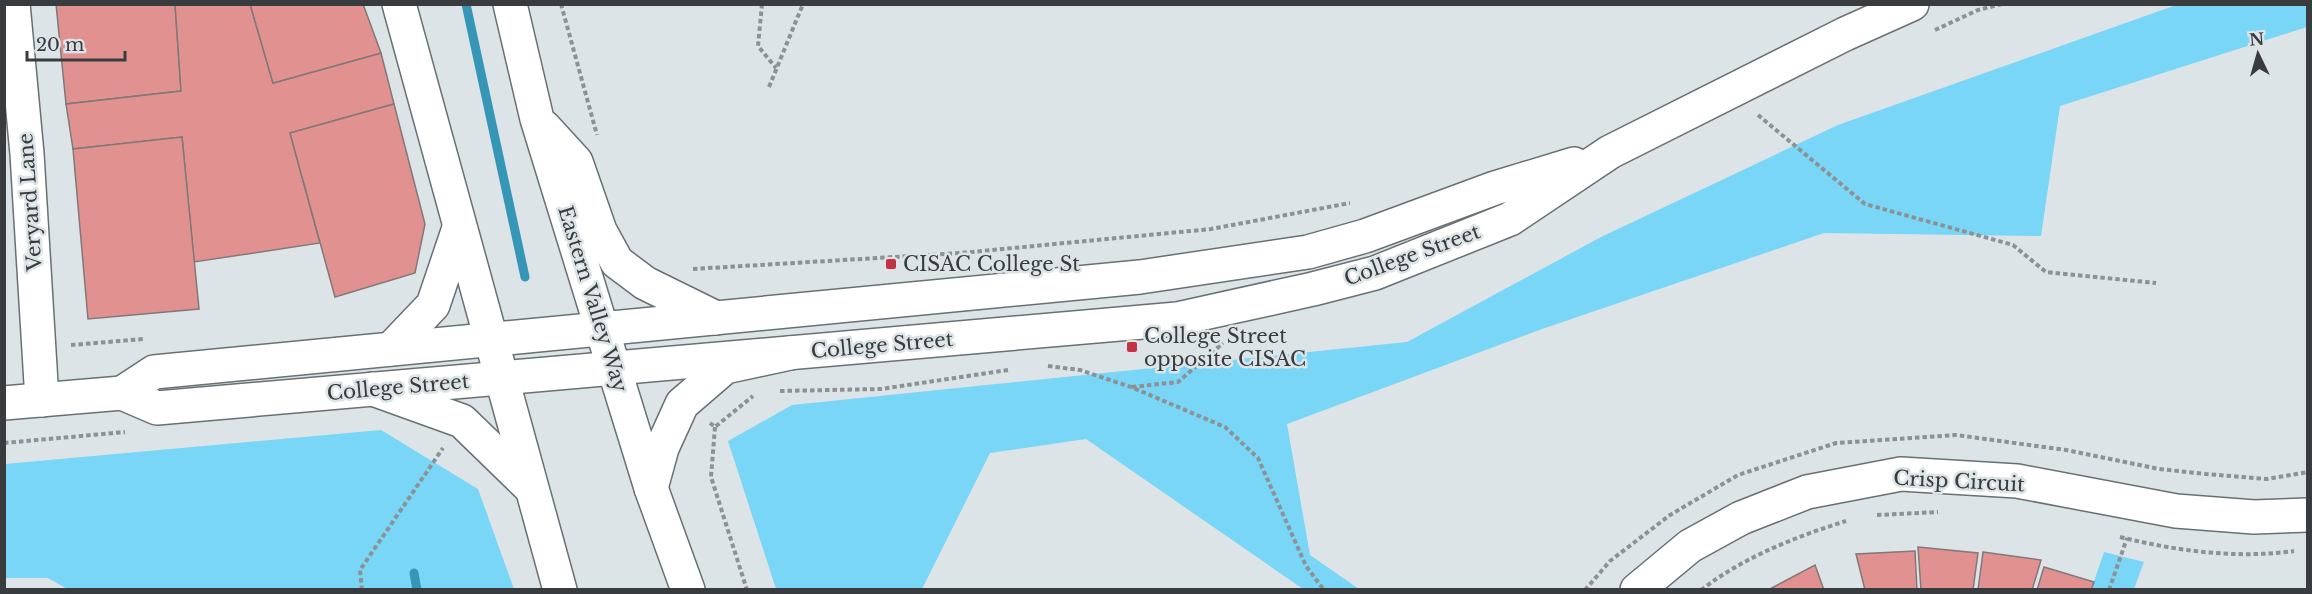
<svg xmlns="http://www.w3.org/2000/svg" width="2312" height="594" font-family="'Libre Baskerville',serif">
<style>
.green{fill:#7ad6f6}
.lines{fill:none;stroke-linecap:round;stroke-linejoin:round}
.stream{stroke:#3596b5;stroke-width:9}
.building{fill:#e29191;stroke:#817878;stroke-width:1.5}
.minor-casing{stroke:#687073;stroke-width:36}
.major-casing{stroke:#687073;stroke-width:36}
.path{stroke:#8c9194;stroke-width:4;stroke-dasharray:4.5 3;stroke-linecap:butt}
.minor{stroke:#fff;stroke-width:33}
.major{stroke:#fff;stroke-width:33}
.poi-dot{fill:#c33343;stroke:#dce4e7;stroke-width:2}
.labels{text-anchor:middle;dominant-baseline:central;stroke-width:5;stroke-linejoin:round;paint-order:stroke}
.street-label{font-size:20px;fill:#393c3e;stroke:#dce4e7}
.poi-label{font-size:20px;fill:#393c3e;stroke:#dce4e7;text-anchor:start}
</style>
<rect width="100%" height="100%" fill="#dce4e7"/>
<g class="green">
<polygon points="2179,4 2307,5 2307,27 2060,106 2041,236 1824,233 1542,329 1287,424 1310,555 1359,589 1303,589 1086,439 990,453 922,589 776,589 728,441 792,405 1407,342 1601,237 1838,125"/>
<polygon points="381,430 478,489 514,589 69,590 48,578 5,578 5,464"/>
<polygon points="2104,552 2144,562 2134,589 2091,590"/>
</g>
<g class="lines">
<g class="stream">
<polyline points="466,4 525,277"/>
<polyline points="414,573 417,590"/>
</g>
</g>
<g class="building">
<polygon points="56,4 175,4 181,91 66,104"/>
<polygon points="175,4 250,4 273,83 381,53 394,104 290,133 320,243 194,262 182,137 73,149 66,104 181,91"/>
<polygon points="250,4 363,4 381,53 273,83"/>
<polygon points="394,104 425,224 415,273 335,297 290,133"/>
<polygon points="182,137 199,309 88,319 73,149"/>
<polygon points="1918,547 1978,553 1973,590 1921,590"/>
<polygon points="1915,551 1917,590 1865,590 1856,554"/>
<polygon points="1983,552 2041,560 2032,590 1978,590"/>
<polygon points="1815,565 1824,590 1768,590"/>
<polygon points="2044,567 2094,582 2091,590 2037,590"/>
</g>
<g class="lines">
<defs>
<g id="minor">
<polyline points="13,4 27,154 42,400"/>
<polyline points="122,393 154,372 1140,277 1308,252 1365,236 1495,188 1574,164"/>
<polyline points="4,403 122,393 157,408 1177,319 1313,289 1375,273 1510,219 1610,152 1845,34 1912,4"/>
<polyline points="1637,590 1690,546 1741,518 1807,492 1901,474 2017,481 2176,511 2254,517 2308,515"/>
</g>
<g id="major">
<polyline points="399,4 560,590"/>
<polyline points="510,4 537,119 651,488 688,590"/>
<polyline points="544,127 576,162 600,231 617,262 645,283 716,318"/>
<polyline points="391,349 433,305 459,228"/>
<polyline points="373,389 462,421 530,487"/>
<polyline points="651,488 662,448 682,404 725,367 790,353"/>
</g>
</defs>
<use href="#minor" class="minor-casing"/>
<use href="#major" class="major-casing"/>
<g class="path">
<polyline points="561,4 597,135"/>
<polyline points="762,4 758,46 776,68"/>
<polyline points="1935,30 1978,10 2002,4"/>
<polyline points="769,87 803,4"/>
<polyline points="1758,115 1865,204 2013,245 2046,272 2156,283"/>
<polyline points="693,269 961,253 1211,229 1350,203"/>
<polyline points="71,345 144,339"/>
<polyline points="1048,366 1080,370 1131,387 1225,427 1258,458 1306,566 1324,590"/>
<polyline points="1132,387 1178,382 1223,343"/>
<polyline points="780,391 881,389 1008,370"/>
<polyline points="710,423 715,427 753,396"/>
<polyline points="715,427 711,477 747,590"/>
<polyline points="4,443 125,432"/>
<polyline points="1877,515 1938,512"/>
<path d="M2120 537C2177 551 2236 559 2294 551"/>
<polyline points="362,590 360,570 443,448"/>
<polyline points="1585,590 1610,561 1670,515 1738,475 1836,443 1956,435 2066,450 2159,469 2206,474 2267,479 2308,472"/>
<path d="M1701 590C1744 557 1795 537 1846 521"/>
<polyline points="2109,590 2127,538"/>
</g>
<use href="#minor" class="minor"/>
<use href="#major" class="major"/>
</g>
<g class="poi-dot">
<rect x="885" y="258" width="12" height="12" rx="3"/>
<rect x="1126" y="341" width="12" height="12" rx="3"/>
</g>
<g class="labels">
<g class="street-label">
<text transform="translate(30 202) rotate(-94)">Veryard Lane</text>
<text transform="translate(1412 255) rotate(-20)">College Street</text>
<text transform="translate(593 299) rotate(73)">Eastern Valley Way</text>
<text transform="translate(882 345) rotate(-5)">College Street</text>
<text transform="translate(398 387) rotate(-5)">College Street</text>
<text transform="translate(1959 481) rotate(3)">Crisp Circuit</text>
</g>
<g class="poi-label">
<text x="903" y="264">CISAC College St</text>
<text x="1144" y="336">College Street<tspan x="1144" dy="23">opposite CISAC</tspan></text>
</g>
</g>
<rect width="2312" height="594" fill="none" stroke="#393c3e" stroke-width="12"/>
<g transform="translate(2258 54) rotate(355)" stroke="#dce4e7" stroke-width="4.5" paint-order="stroke">
<path d="M0-4.5L10 22L0 15L-10 22Z" fill="#393c3e"/>
<text y="-9" font-size="16" font-weight="bold" text-anchor="middle" fill="#393c3e">N</text>
</g>
<path d="M27 51v9h98v-9" fill="none" stroke="#393c3e" stroke-width="3"/>
<text x="36" y="51" font-size="18" fill="#393c3e" stroke="#dce4e7" stroke-width="4.5" paint-order="stroke">20 m</text>
</svg>
